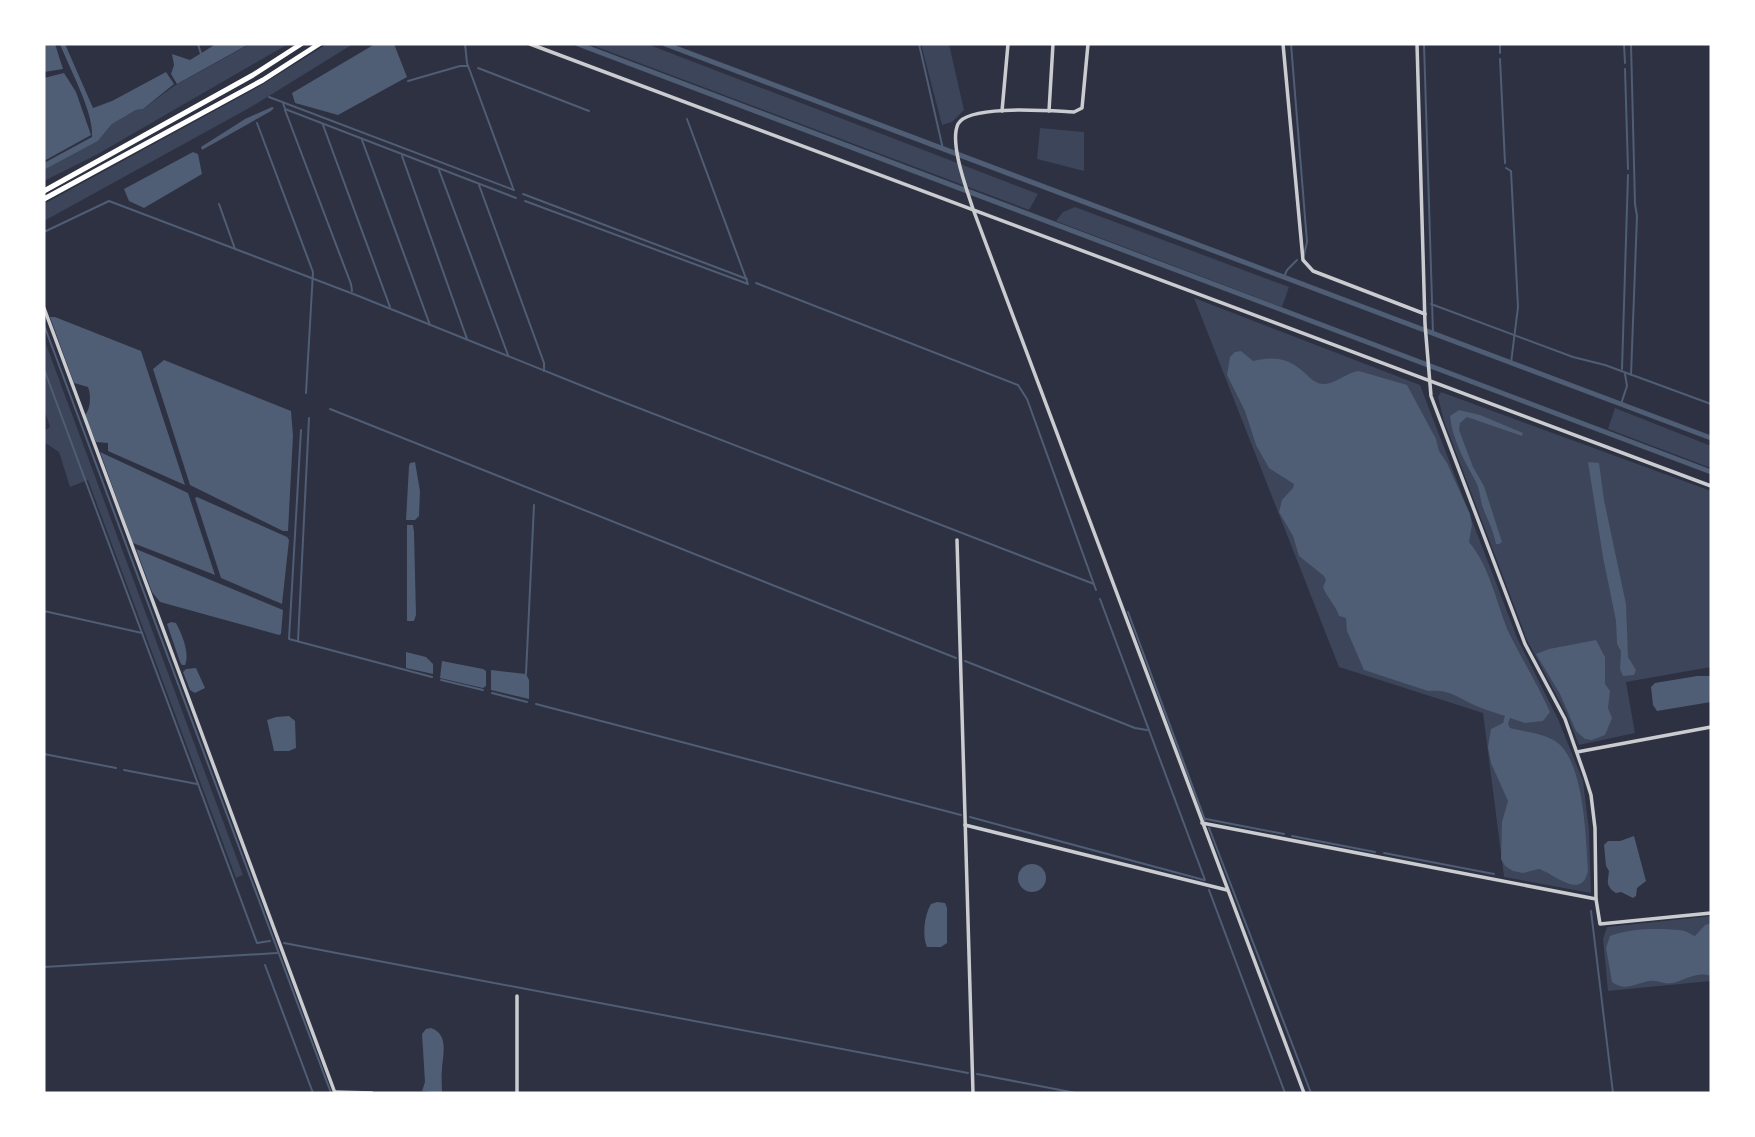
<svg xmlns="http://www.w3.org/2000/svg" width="1755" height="1137" font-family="'Exo 2',sans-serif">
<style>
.green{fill:#3c4559}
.water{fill:#4f5d75}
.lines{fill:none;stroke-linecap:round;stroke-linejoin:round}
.stream{stroke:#4f5d75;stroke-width:2}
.canal{stroke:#4f5d75;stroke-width:5}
.minor{stroke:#caccd0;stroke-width:3.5}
.tertiary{stroke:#caccd0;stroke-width:3.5}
.trunk{stroke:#fff;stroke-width:5}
</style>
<rect width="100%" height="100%" fill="#2d3142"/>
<g class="green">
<polygon points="250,44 288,44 96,155 44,181 44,170 98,141 112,124 136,110 143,109 174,86"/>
<polygon points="327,44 353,44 251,107 44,221 44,204 260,86"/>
<polygon points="589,44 647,44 1038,194 1029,210"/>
<polygon points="921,44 949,44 964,110 952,122 942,125"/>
<polygon points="1040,128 1084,132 1084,171 1037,159"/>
<polygon points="1075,207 1289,287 1282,307 1056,221 1063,212"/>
<polygon points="1194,298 1420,385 1518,640 1558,719 1583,781 1589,830 1591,893 1504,877 1483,713 1339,667"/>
<polygon points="44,339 243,875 236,878 88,480 70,487 59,452 44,442 44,431 50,427 44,409"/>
<polygon points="1441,392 1711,491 1711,667 1626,682 1635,733 1579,745 1566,713 1527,640 1444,421 1438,397"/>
<polygon points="1615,408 1711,446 1711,468 1608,429"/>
<polygon points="1711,916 1711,981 1608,991 1603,939 1607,927"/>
</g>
<g class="water">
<polygon points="44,44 55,44 63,69 44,72"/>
<path d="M60 44H65L93 108 112 101 166 72 174 84 143 109 136 110 112 124 98 141 44 170V163L92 137C94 112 69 68 60 44Z"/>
<polygon points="216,44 249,44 177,84 171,74 174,65 172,54 190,60"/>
<polygon points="375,44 394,44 407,77 338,115 295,103 292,93"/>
<polygon points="64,73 76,92 91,135 44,161 44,78"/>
<polygon points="272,107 274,108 271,111 202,150 201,147 245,119"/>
<polygon points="193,152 198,154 202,174 144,208 129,201 124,189"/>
<path d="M50 317H55L141 351 185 485 108 451V443L96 442 85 415C91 409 91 394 88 387L74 383Z"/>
<path d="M1241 351 1253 361C1274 356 1288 358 1305 373 1308 376 1313 381 1318 383 1333 388 1345 372 1359 371L1407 385 1436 439 1439 451 1447 463 1470 514 1472 525 1469 542C1491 568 1496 604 1510 635 1523 661 1538 685 1550 712L1543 721 1525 723 1510 718 1508 724 1510 728C1525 732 1545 733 1558 743 1584 764 1586 838 1588 870 1583 902 1553 873 1539 869L1523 873 1513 871 1505 866 1501 859 1502 822 1508 801 1491 763 1488 747 1491 729 1503 723 1505 716C1494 712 1482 709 1472 704 1456 696 1447 689 1428 691L1364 670 1347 631 1346 618 1339 616C1335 604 1327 598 1323 587L1326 580 1324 576 1299 556 1293 536 1279 512 1282 500 1293 488 1294 484 1269 468 1256 445 1245 411 1227 375 1230 357 1235 352Z"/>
<polygon points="164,360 291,411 293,436 288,531 283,531 190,485 153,369"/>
<path d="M1459 410 1480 415 1523 433 1522 436 1467 417 1460 423 1459 430 1473 467 1484 486 1502 542 1499 544H1496C1493 529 1488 521 1483 508 1480 499 1480 490 1476 482 1465 462 1452 439 1450 416Z"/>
<polygon points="100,452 188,493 215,575 133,543"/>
<polygon points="415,462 420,491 419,516 415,520 406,520 409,466 410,463"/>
<polygon points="1588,462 1599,463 1604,500 1626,604 1628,657 1636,670 1634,675 1623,676 1620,669 1621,651 1617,644 1616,621 1603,557"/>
<polygon points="197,497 287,537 289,540 282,604 221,578 195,498"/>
<polygon points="407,525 413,525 414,532 416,615 414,621 407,621"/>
<polygon points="136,549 283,610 281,634 279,635 160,602 152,592"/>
<path d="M171 622 176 623C182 634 190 654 185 665H182L180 662 167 624Z"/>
<polygon points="1596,640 1605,657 1605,684 1610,691 1608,708 1612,718 1605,735 1592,740 1585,739 1576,731 1560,694 1536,654 1549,649"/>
<polygon points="406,652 426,657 433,664 433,674 406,668"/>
<polygon points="442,661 483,669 486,671 486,686 483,688 440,678"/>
<polygon points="196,668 205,688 195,693 190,690 183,672 186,669"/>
<polygon points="491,670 526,674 529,680 529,699 491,690"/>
<polygon points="1697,676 1711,676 1711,702 1657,711 1653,705 1651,687 1655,683"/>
<polygon points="289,716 295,721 296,748 289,751 274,751 267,720 276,717"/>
<path d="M1634 836 1646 881 1637 888 1636 896 1633 898 1621 892 1616 893C1605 886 1608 881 1609 871L1606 866 1604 845 1608 841H1620Z"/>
<circle cx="1032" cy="878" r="14"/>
<path d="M937 902 945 903 947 908V943L941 947H927C922 936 924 916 931 904Z"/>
<path d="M1711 923V976C1698 971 1686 979 1673 983 1664 985 1658 980 1650 981 1636 983 1625 992 1612 982L1606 948 1610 936C1630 928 1658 928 1679 930 1685 930 1690 934 1695 936L1705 925Z"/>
<path d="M431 1028C449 1034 443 1055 442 1069 441 1077 442 1085 442 1093L422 1091 425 1082 422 1034 426 1029Z"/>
</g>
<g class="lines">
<g class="stream">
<polyline points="198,44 201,54"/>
<polyline points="465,44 467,63 513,188"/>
<polyline points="919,44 943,149"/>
<polyline points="1291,44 1307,242 1304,255"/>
<polyline points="1424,44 1433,333"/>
<polyline points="1500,44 1500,53"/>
<polyline points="1624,44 1625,63"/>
<polyline points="1500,59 1505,163"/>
<polyline points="478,68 589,111"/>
<polyline points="1625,69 1628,169"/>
<polyline points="408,81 460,66 468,66"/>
<polyline points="269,97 514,190"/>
<polyline points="283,103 285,109 516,198"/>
<polyline points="285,110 351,284 352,291"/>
<polyline points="257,123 313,272 306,393"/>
<polyline points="323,125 390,307"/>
<polyline points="362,140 430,325"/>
<polyline points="402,156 467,339"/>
<polyline points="1506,168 1511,171 1518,307 1511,363"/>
<polyline points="439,170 508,355"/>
<polyline points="479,185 544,363 544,371"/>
<polyline points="523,194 747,279"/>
<polyline points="525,201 748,284 687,119"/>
<polyline points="219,204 235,249"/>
<polyline points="44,232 109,201 356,295 605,395 1094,584"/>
<polyline points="1284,277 1287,270 1297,260"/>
<polyline points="756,283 1018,385 1027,399 1096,590"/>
<polyline points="1431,304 1573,357 1605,365 1711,404"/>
<polyline points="44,325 331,1093"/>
<polyline points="44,369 257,943 270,941"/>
<polyline points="1622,369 1628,175"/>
<polyline points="1631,375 1637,216 1635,204 1631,44"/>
<polyline points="1621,404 1627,386 1625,374"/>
<polyline points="330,409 956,658"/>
<polyline points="301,430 289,639 432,677"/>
<polyline points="1100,599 1205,880"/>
<polyline points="44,611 142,633"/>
<polyline points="1128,612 1205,820"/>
<polyline points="298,641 309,418"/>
<polyline points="965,661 1135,728 1147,730"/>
<polyline points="526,674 534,505"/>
<polyline points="441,680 483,690"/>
<polyline points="492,693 527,702"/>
<polyline points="536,704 961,815"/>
<polyline points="44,754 116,768"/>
<polyline points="124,770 197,784"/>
<polyline points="970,817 1204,880"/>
<polyline points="1206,819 1284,834"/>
<polyline points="1209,828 1311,1093"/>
<polyline points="1292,836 1375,852"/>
<polyline points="1384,853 1494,874"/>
<polyline points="1209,890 1285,1093"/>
<polyline points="1591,911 1613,1093"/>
<polyline points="284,943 968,1073"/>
<polyline points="265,965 313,1093"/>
<polyline points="44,967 277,953"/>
<polyline points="977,1074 1076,1093"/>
</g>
<g class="canal">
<polyline points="578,44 1711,472"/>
<polyline points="665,44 1711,438"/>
</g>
<g class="minor">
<path d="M1088 44 1082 108 1074 112C1052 111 968 104 958 124 949 143 967 190 973 209L1304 1093"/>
<polyline points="1283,44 1303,260 1313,271 1425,314"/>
<polyline points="1417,44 1425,324 1431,396 1525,644 1565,719 1585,776 1591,795 1595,828 1596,899"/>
<polyline points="1002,111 1008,44"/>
<polyline points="1049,111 1053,44"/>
<polyline points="44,308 335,1093"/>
<polyline points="957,540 973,1093"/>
<polyline points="1577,752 1711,727"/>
<polyline points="1202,823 1596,899 1600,924 1711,913"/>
<polyline points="965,825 1227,890"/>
<polyline points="335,1092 372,1093"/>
<polyline points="517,1093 517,996"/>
</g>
<polyline class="tertiary" points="530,44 1711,486"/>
<g class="trunk">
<polyline points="44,191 253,75 301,44"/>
<polyline points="44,199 263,80 319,44"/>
</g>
</g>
<rect width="1755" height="1137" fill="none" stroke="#ffffff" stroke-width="91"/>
</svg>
